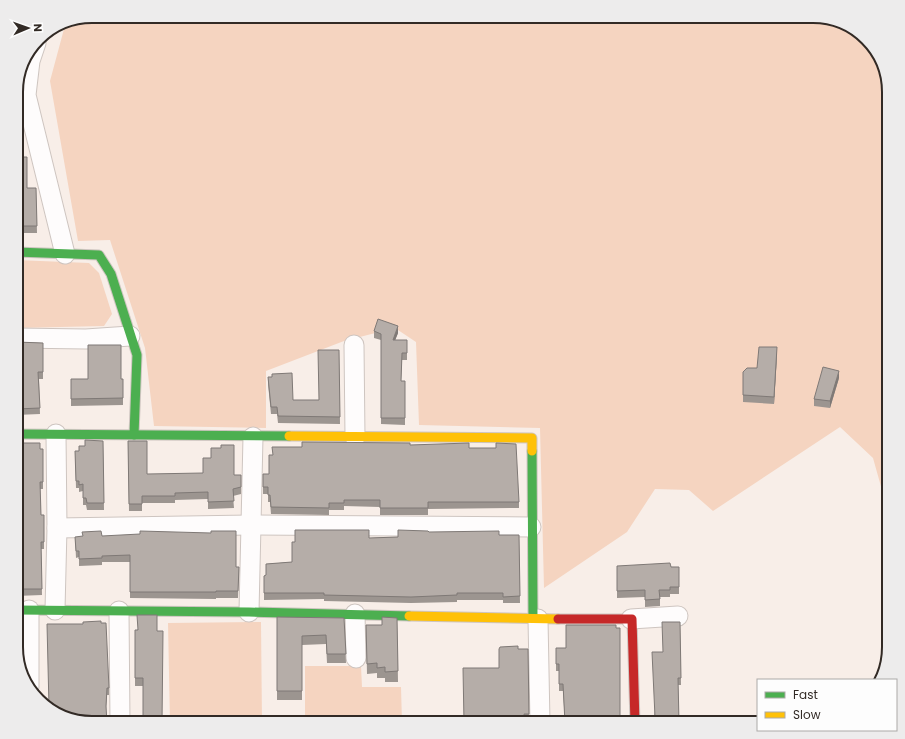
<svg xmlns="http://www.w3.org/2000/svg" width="905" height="739" font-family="Poppins,sans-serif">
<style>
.green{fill:#f5d4c0}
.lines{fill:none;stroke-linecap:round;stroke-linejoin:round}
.street-casing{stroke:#cec5c0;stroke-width:21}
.fast-casing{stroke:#cec5c0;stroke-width:11}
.slow-casing{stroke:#cec5c0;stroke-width:11}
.jam-casing{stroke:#cec5c0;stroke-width:11}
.street{stroke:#fefcfc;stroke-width:19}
.fast{stroke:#4caf50;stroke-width:9}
.slow{stroke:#ffc107;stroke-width:9}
.jam{stroke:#c62828;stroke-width:9}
.wall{fill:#9c9590}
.shaded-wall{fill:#7f7976}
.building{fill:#b5ada8;stroke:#7f7976}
.rim{fill:none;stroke:#322a25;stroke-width:2}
</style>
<rect width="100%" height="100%" fill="#f8eee8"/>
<g class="green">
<polygon points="92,16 813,16 863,35 881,59 889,92 889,515 873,458 840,427 713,511 689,490 655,489 627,532 544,588 540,428 419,425 416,342 395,328 344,341 266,371 266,428 154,426 145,348 110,240 78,241 50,81 64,29 65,26"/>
<polygon points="16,260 89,263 99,273 112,314 104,326 16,328"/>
<polygon points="261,622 262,723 170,723 168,623"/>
<polygon points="305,666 361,666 362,687 401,687 402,723 305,723"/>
</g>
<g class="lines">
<defs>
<g id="street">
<polyline points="36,43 30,61 26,95 65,254"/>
<polyline points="16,338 86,339 130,336"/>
<polyline points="354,345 355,437"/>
<polyline points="57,528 250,525 531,527"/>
<polyline points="55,610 57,528 56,434"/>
<polyline points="119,611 120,723"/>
<polyline points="249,612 253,437"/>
<polyline points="355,614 356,658"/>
<polyline points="538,619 540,723"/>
<polyline points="631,619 678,616"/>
<polyline points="29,687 29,610"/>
</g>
<g id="fast">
<polyline points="16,252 99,255 111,274 137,355 134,435"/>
<polyline points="16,434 289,436"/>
<polyline points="532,451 533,618"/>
<polyline points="16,610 249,612 409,616"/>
</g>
<g id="slow">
<polyline points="289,436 532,438 532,451"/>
<polyline points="409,616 558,619"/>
</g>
<polyline id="jam" points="558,619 632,619 635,723"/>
</defs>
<use href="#street" class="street-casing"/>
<use href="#fast" class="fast-casing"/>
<use href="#slow" class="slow-casing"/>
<use href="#jam" class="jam-casing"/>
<use href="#street" class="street"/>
<use href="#fast" class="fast"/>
<use href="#slow" class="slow"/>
<use href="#jam" class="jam"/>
</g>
<g class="wall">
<polygon points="16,157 27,188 36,188 37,233 16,233"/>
<polygon points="374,331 398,333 395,340 407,340 407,360 402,360 401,381 405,381 405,425 381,424 381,340 374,338"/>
<polygon points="16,342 43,343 43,379 39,379 40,414 16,415"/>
<polygon points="339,350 340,424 278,423 277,414 271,414 268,384 268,377 293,400 319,400"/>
<polygon points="777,354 774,404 743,402 743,372 757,368"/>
<polygon points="839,378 830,408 814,406 814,399"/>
<polygon points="71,379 123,379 123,405 71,406"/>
<polygon points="103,441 104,510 87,510 86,505 83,505 83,491 79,492 79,488 76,488 75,451 79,451 85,446"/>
<polygon points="128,441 147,474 234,475 241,482 241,494 233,496 234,508 208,509 208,499 175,500 175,503 142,503 142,511 129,511"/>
<polygon points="16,443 40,449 43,449 43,489 40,489 41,515 44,515 44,549 41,549 42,595 16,596"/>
<polygon points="410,445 469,448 519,502 519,508 428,509 428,515 380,515 380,507 344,506 344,510 329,510 329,515 271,514 270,502 268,502 268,494 263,494 263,474 269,474"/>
<polygon points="429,532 499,535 519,535 520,603 503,603 503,600 457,600 457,602 411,603 324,601 324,599 264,600 264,576 266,575 266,564 292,562 369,538 398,537"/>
<polygon points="102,536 236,567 239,567 238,598 216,598 216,599 130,598 130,562 102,562 102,565 79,566 79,557 76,558 75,537"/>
<polygon points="617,566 679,567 679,594 670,594 670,597 660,597 660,606 645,607 645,597 617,598"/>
<polygon points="157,615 143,718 143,686 135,686 135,630 137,630"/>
<polygon points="277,617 344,618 346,663 327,663 326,644 302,645 302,700 277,700"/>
<polygon points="397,618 398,682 385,682 385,678 377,678 377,673 367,674 366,625 382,625"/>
<polygon points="680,622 681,685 678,685 679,723 652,723 652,717 654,717 663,652"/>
<polygon points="47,624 109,688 109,695 107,695 106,709"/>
<polygon points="556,648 620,723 565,723 563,691 559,691 559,671 556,671"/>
<polygon points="518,649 528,649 529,722 525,722 499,668"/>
</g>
<g class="shaded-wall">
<polygon points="398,326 398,333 393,346 393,340"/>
<polygon points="777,347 777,354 774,404 774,397"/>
<polygon points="839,371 839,378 830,408 830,401"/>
</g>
<g class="building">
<polygon points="16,157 27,157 27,188 36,188 37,226 16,226"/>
<polygon points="378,319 398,326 393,340 407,340 407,353 402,353 401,381 405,381 405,418 381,418 381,334 374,331"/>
<polygon points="16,342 43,343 43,372 38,372 40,408 16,409"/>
<polygon points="88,345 121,345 121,379 123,379 123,398 71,399 71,379 88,379"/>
<polygon points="759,347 777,347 774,397 743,395 743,372 747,368 757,368"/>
<polygon points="318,350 339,350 340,417 278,416 277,407 271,407 268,377 272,377 272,374 292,373 293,400 319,400"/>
<polygon points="823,367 839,371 830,401 814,399"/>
<polygon points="85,440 103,441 104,503 87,503 86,498 83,498 83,484 79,485 79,481 76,481 75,451 79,451 79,446 85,446"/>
<polygon points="128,441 147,441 147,474 203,473 203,458 211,458 211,448 221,448 221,445 234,445 234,475 241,475 241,487 233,489 234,501 208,502 208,492 175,493 175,496 142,496 142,504 129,504"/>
<polygon points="302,442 410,443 410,445 469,443 469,448 496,448 496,443 516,444 519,502 428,502 428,508 380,508 380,500 344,500 344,503 329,503 329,508 271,507 270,495 268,495 268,487 263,487 263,474 269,474 269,455 273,455 272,447 302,447"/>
<polygon points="16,443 40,443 40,449 43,449 43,482 40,482 41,515 44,515 44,542 41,542 42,589 16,589"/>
<polygon points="295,530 369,530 369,538 398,537 398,530 428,531 429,532 499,531 499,535 519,535 520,596 503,597 503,593 457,593 457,595 411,597 324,595 324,593 264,593 264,576 266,575 266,564 292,562 292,542 295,542"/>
<polygon points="101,531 102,536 140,534 140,531 211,533 211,531 236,531 236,567 239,567 238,591 216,591 216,592 130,592 130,555 102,556 102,558 79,559 79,551 76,551 75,537 83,536 82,532"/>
<polygon points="670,563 671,567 679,567 679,587 670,587 670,590 659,590 660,599 645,600 645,590 617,591 617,566"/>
<polygon points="137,615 157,615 157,631 163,631 162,723 138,723 138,718 143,718 143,678 135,678 135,630 138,630"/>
<polygon points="277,617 344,618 346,654 327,654 326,635 302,636 302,691 277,691"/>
<polygon points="382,617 397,618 398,671 385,672 385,667 377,668 377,663 367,664 366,625 382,625"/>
<polygon points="101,621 101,623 106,623 109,688 107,688 106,706 107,723 92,723 49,707 47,624 83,624 83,622"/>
<polygon points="662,622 680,622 681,678 678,678 679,723 653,723 652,717 655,717 652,652 663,652"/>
<polygon points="566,625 616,625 616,628 620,628 620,723 565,723 563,684 559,684 559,664 556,664 556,648 566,648"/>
<polygon points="518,646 518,649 528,649 529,714 524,714 525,723 464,723 463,668 499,668 499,649 500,647"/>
</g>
<path d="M0 0H905V739H0ZM92 23H813A69 69 0 0 1 882 92V647A69 69 0 0 1 813 716H92A69 69 0 0 1 23 647V92A69 69 0 0 1 92 23Z" fill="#edecec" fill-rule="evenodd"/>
<path class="rim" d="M92 23H813A69 69 0 0 1 882 92V647A69 69 0 0 1 813 716H92A69 69 0 0 1 23 647V92A69 69 0 0 1 92 23Z"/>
<rect x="757" y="679" width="140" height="52" fill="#fdfdfd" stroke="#aca9a7"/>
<rect x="765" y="692" width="20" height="6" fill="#4caf50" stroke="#aca9a7"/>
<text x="793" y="699" font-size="12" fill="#322a25">Fast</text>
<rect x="765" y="712" width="20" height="6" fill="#ffc107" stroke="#aca9a7"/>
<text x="793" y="719" font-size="12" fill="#322a25">Slow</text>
<g transform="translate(28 28) rotate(88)" stroke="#fdfdfd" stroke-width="3" paint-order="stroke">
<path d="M0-3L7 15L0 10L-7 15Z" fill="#322a25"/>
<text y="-6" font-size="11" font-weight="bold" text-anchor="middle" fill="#322a25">N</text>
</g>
</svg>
